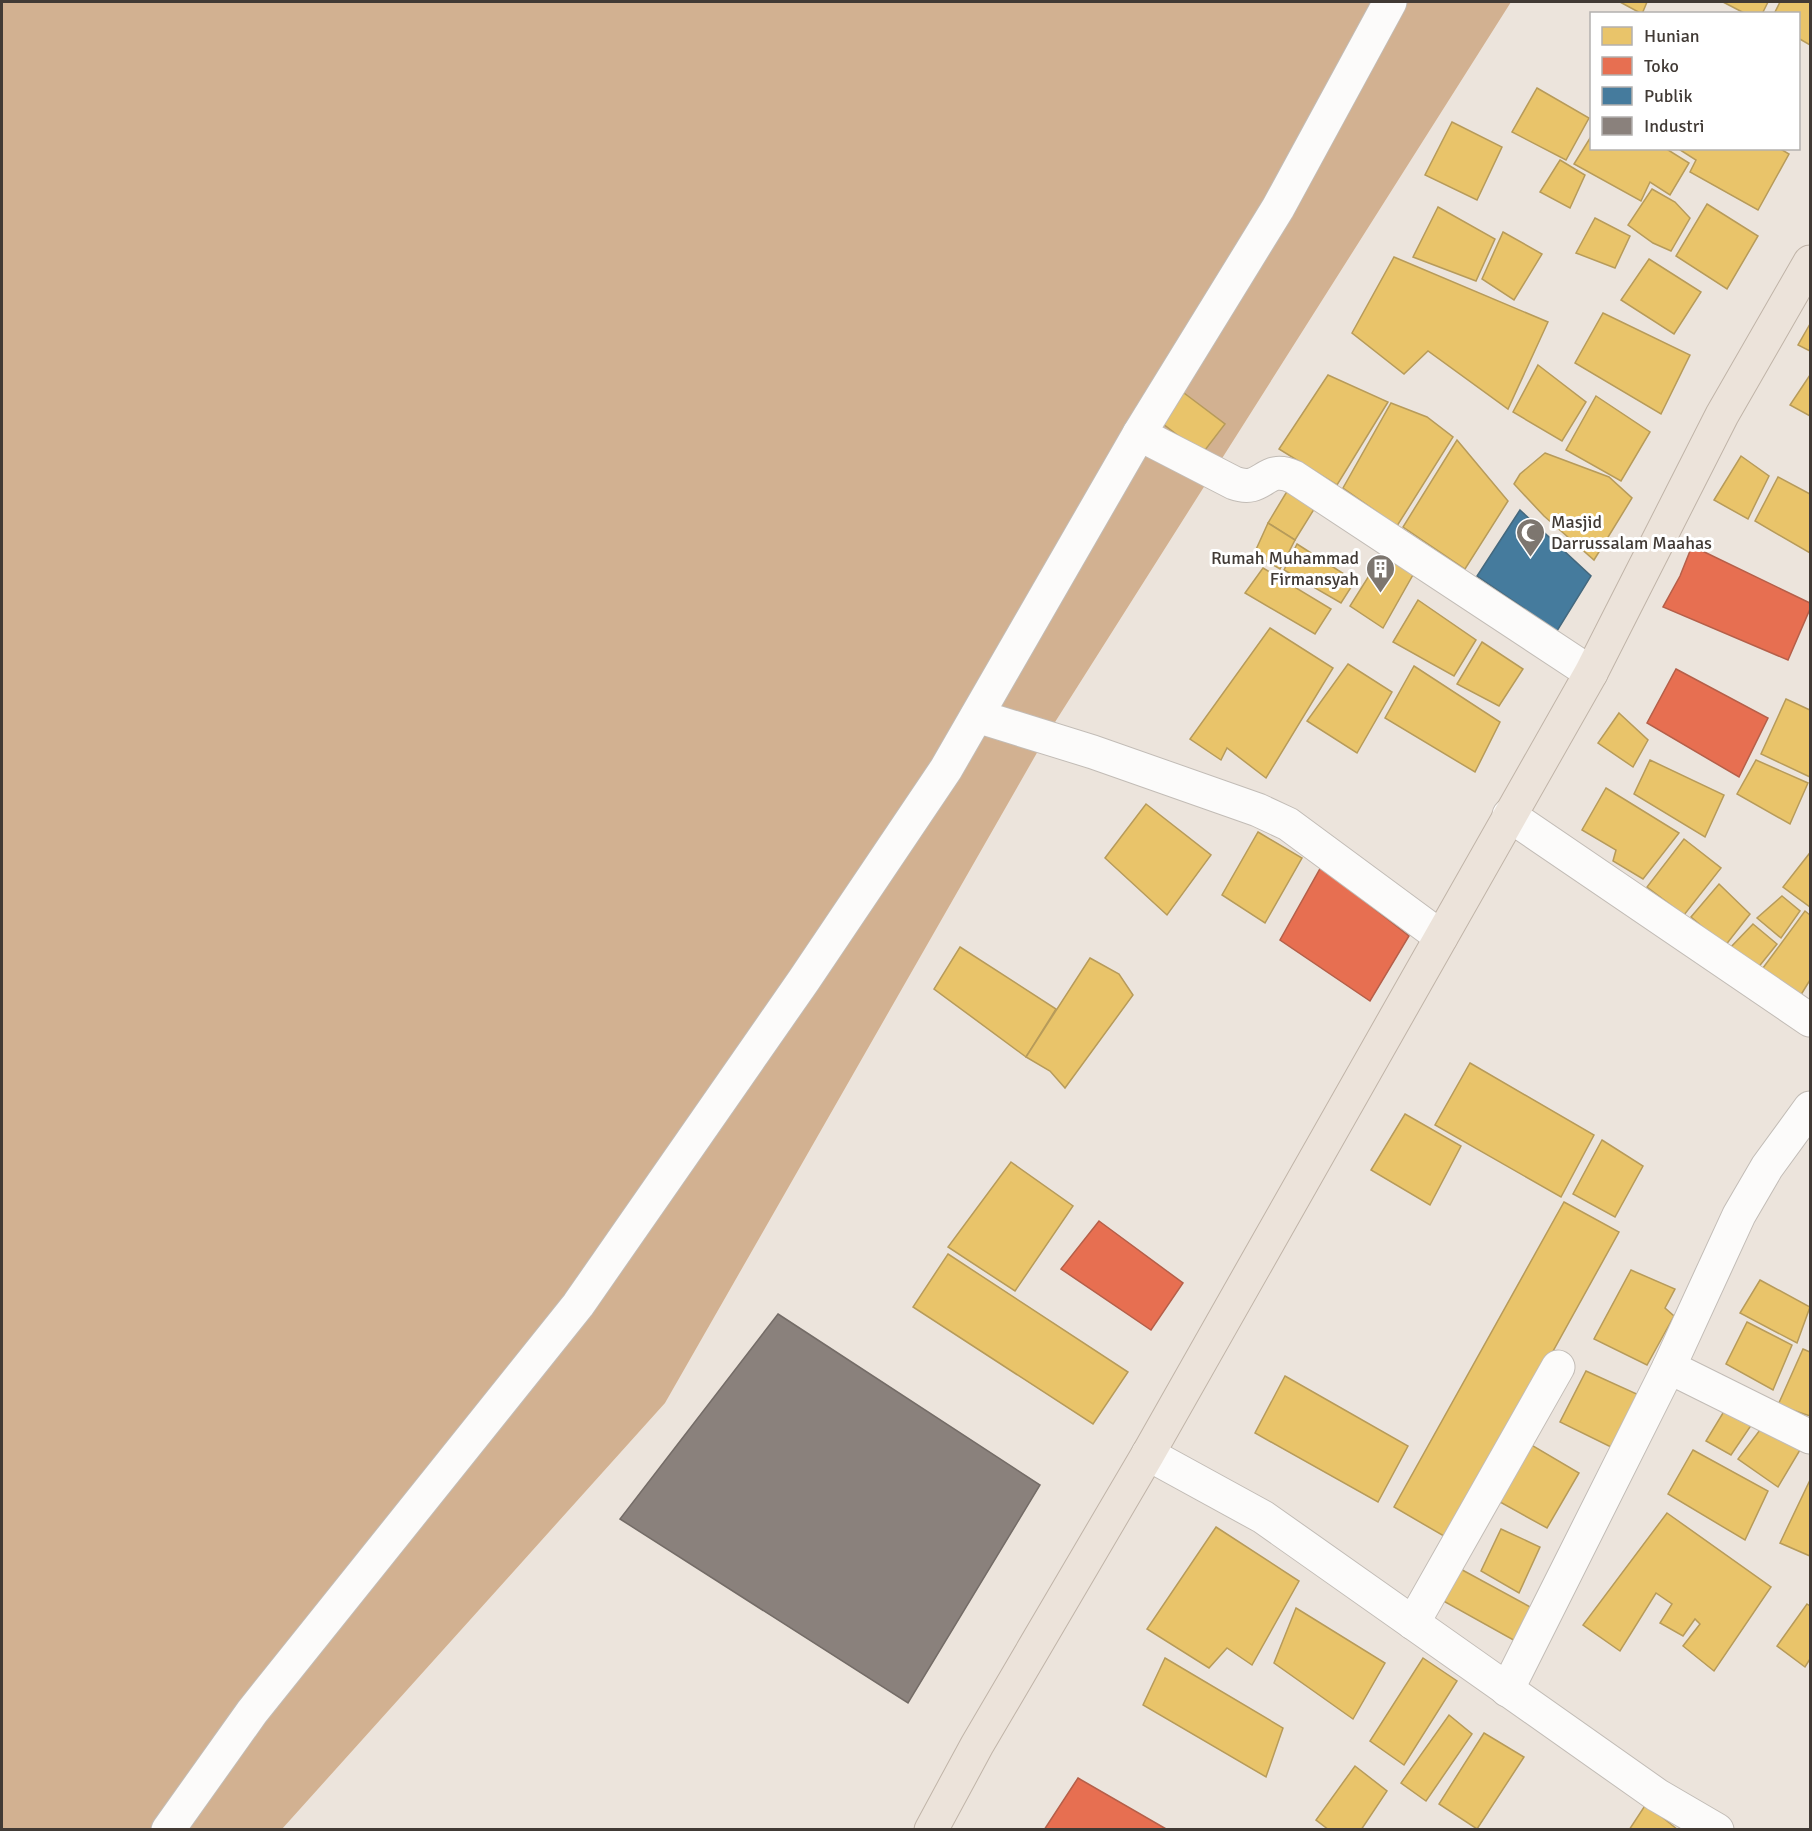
<svg xmlns="http://www.w3.org/2000/svg" width="1812" height="1831" font-family="Signika,sans-serif">
<style>
.water{fill:#d2b191}
.homes{fill:#e9c46a;stroke:#b79b5a;stroke-width:1.5}
.shops{fill:#e76f51;stroke:#b55f49;stroke-width:1.5}
.public{fill:#457b9d;stroke:#44687e;stroke-width:1.5}
.industry{fill:#8a817c;stroke:#746c67;stroke-width:1.5}
.lines{fill:none;stroke-linecap:round;stroke-linejoin:round}
.street-casing{stroke:#c2bcb6;stroke-width:35}
.highway-casing{stroke:#c0b4a8;stroke-width:35}
.street{stroke:#fcfbfa;stroke-width:33}
.highway{stroke:#ece3da;stroke-width:33}
.labels{text-anchor:middle;dominant-baseline:central;stroke-width:6;stroke-linejoin:round;paint-order:stroke}
.poi-label{font-size:18px;fill:#413a35;stroke:#fff;text-anchor:start}
</style>
<rect width="100%" height="100%" fill="#ece4dc"/>
<polygon class="water" points="2,2 1511,2 1050,730 665,1403 282,1829 2,1830"/>
<g class="homes">
<polygon points="1620,2 1647,2 1642,14"/>
<polygon points="1723,2 1768,2 1762,14 1746,14"/>
<polygon points="1780,2 1810,2 1810,45 1798,38 1798,14 1774,14"/>
<polygon points="1537,88 1589,118 1566,160 1512,132"/>
<polygon points="1452,122 1502,147 1477,200 1425,175"/>
<polygon points="1592,135 1592,148 1665,148 1689,163 1670,195 1650,182 1641,201 1574,164"/>
<polygon points="1677,148 1779,148 1789,154 1758,210 1690,172 1696,160"/>
<polygon points="1560,160 1585,175 1570,208 1540,192"/>
<polygon points="1652,189 1675,202 1690,218 1671,251 1653,243 1628,225"/>
<polygon points="1707,204 1758,236 1727,289 1676,256"/>
<polygon points="1438,207 1495,239 1476,281 1413,257"/>
<polygon points="1595,218 1630,236 1615,268 1576,253"/>
<polygon points="1503,232 1542,254 1514,300 1482,279"/>
<polygon points="1394,257 1548,322 1508,409 1428,351 1404,374 1352,333"/>
<polygon points="1649,259 1701,292 1674,334 1621,300"/>
<polygon points="1603,313 1690,355 1661,414 1575,363"/>
<polygon points="1810,324 1810,351 1798,345"/>
<polygon points="1538,365 1586,402 1562,441 1513,412"/>
<polygon points="1328,375 1388,402 1337,485 1279,449"/>
<polygon points="1810,375 1810,416 1790,405"/>
<polygon points="1180,390 1225,424 1202,454 1158,420"/>
<polygon points="1596,396 1650,432 1621,481 1566,450"/>
<polygon points="1391,403 1427,417 1453,437 1397,526 1343,488"/>
<polygon points="1457,440 1508,501 1465,569 1403,527"/>
<polygon points="1545,453 1609,477 1632,498 1594,560 1544,516 1514,484 1520,474"/>
<polygon points="1741,456 1769,476 1748,519 1714,500"/>
<polygon points="1778,477 1810,494 1810,553 1755,521"/>
<polygon points="1289,488 1316,506 1295,540 1268,523"/>
<polygon points="1268,523 1295,540 1280,569 1254,554"/>
<polygon points="1297,544 1355,581 1341,603 1284,570"/>
<polygon points="1382,555 1414,573 1383,628 1350,606"/>
<polygon points="1263,568 1331,609 1315,634 1245,593"/>
<polygon points="1418,600 1476,640 1454,676 1393,642"/>
<polygon points="1270,628 1333,668 1266,778 1227,748 1221,760 1190,739"/>
<polygon points="1482,642 1523,669 1499,706 1457,684"/>
<polygon points="1348,664 1392,692 1357,753 1307,721"/>
<polygon points="1414,666 1500,722 1475,772 1385,718"/>
<polygon points="1786,699 1810,710 1810,777 1761,754"/>
<polygon points="1619,713 1648,740 1633,767 1598,743"/>
<polygon points="1650,760 1724,795 1705,837 1634,794"/>
<polygon points="1756,760 1808,783 1790,824 1737,794"/>
<polygon points="1606,788 1679,833 1643,879 1613,861 1616,850 1582,830"/>
<polygon points="1146,804 1211,855 1167,915 1105,858"/>
<polygon points="1258,832 1302,858 1265,923 1222,895"/>
<polygon points="1684,839 1721,868 1684,915 1647,887"/>
<polygon points="1809,854 1810,855 1810,907 1783,887"/>
<polygon points="1719,884 1750,914 1725,946 1691,917"/>
<polygon points="1782,896 1800,911 1781,938 1757,918"/>
<polygon points="1805,911 1810,915 1810,980 1799,998 1763,968"/>
<polygon points="1753,924 1777,944 1757,969 1729,949"/>
<polygon points="960,947 1056,1009 1026,1057 934,989"/>
<polygon points="1090,958 1119,974 1133,995 1065,1088 1050,1071 1026,1057"/>
<polygon points="1470,1063 1594,1135 1561,1197 1435,1125"/>
<polygon points="1405,1114 1461,1146 1430,1205 1371,1170"/>
<polygon points="1602,1140 1643,1166 1615,1217 1573,1194"/>
<polygon points="1011,1162 1073,1206 1015,1291 948,1247"/>
<polygon points="1564,1202 1619,1232 1449,1539 1394,1507"/>
<polygon points="948,1254 1128,1372 1093,1424 913,1307"/>
<polygon points="1631,1270 1675,1289 1665,1308 1674,1316 1647,1365 1594,1339"/>
<polygon points="1760,1280 1810,1307 1797,1343 1740,1313"/>
<polygon points="1747,1322 1792,1345 1773,1390 1726,1364"/>
<polygon points="1803,1349 1810,1352 1810,1416 1778,1405"/>
<polygon points="1586,1371 1639,1395 1613,1448 1560,1422"/>
<polygon points="1285,1376 1408,1446 1378,1502 1255,1433"/>
<polygon points="1726,1408 1752,1424 1731,1455 1706,1441"/>
<polygon points="1763,1426 1800,1450 1778,1487 1738,1459"/>
<polygon points="1523,1440 1579,1473 1547,1528 1491,1497"/>
<polygon points="1693,1450 1768,1491 1745,1540 1668,1494"/>
<polygon points="1810,1480 1810,1556 1780,1543"/>
<polygon points="1667,1513 1771,1587 1714,1671 1683,1646 1700,1624 1695,1619 1683,1636 1660,1623 1672,1604 1656,1593 1620,1651 1583,1625"/>
<polygon points="1216,1527 1299,1581 1252,1665 1227,1648 1209,1668 1147,1629"/>
<polygon points="1501,1529 1540,1547 1519,1593 1481,1571"/>
<polygon points="1455,1566 1534,1609 1517,1642 1438,1598"/>
<polygon points="1807,1604 1810,1606 1810,1659 1805,1667 1777,1646"/>
<polygon points="1296,1608 1385,1663 1353,1719 1274,1663"/>
<polygon points="1165,1658 1283,1728 1266,1777 1143,1705"/>
<polygon points="1423,1658 1457,1681 1404,1765 1370,1741"/>
<polygon points="1449,1715 1472,1734 1426,1801 1401,1783"/>
<polygon points="1484,1733 1524,1757 1477,1829 1439,1804"/>
<polygon points="1355,1766 1387,1791 1361,1830 1329,1830 1316,1820"/>
<polygon points="1646,1804 1678,1830 1629,1830"/>
</g>
<g class="shops">
<polygon points="1692,546 1810,603 1810,609 1788,660 1663,607 1680,576"/>
<polygon points="1676,669 1768,718 1739,777 1647,723"/>
<polygon points="1321,867 1409,936 1370,1001 1280,940"/>
<polygon points="1099,1221 1183,1283 1151,1330 1061,1269"/>
<polygon points="1078,1778 1168,1830 1044,1830"/>
</g>
<polygon class="public" points="1520,510 1591,576 1557,631 1477,576"/>
<polygon class="industry" points="778,1314 1040,1485 908,1703 620,1519"/>
<g class="lines">
<defs>
<g id="street">
<path d="M1139 434 1234 483C1265 494 1263 463 1294 477L1591 673"/>
<polyline points="977,716 1093,752 1258,810 1288,824 1441,937"/>
<polyline points="1509,815 1810,1020"/>
<polyline points="1669,1367 1739,1215 1767,1167 1810,1108"/>
<polyline points="1148,1454 1263,1517 1657,1795 1717,1830"/>
<polyline points="1413,1623 1558,1367"/>
<polyline points="1507,1690 1669,1367 1810,1437"/>
<polyline points="168,1830 252,1712 578,1305 804,980 946,769 1139,434 1278,208 1390,2"/>
</g>
<polyline id="highway" points="931,1830 977,1745 1148,1454 1591,673 1722,415 1810,262"/>
</defs>
<use href="#street" class="street-casing"/>
<use href="#highway" class="highway-casing"/>
<use href="#street" class="street"/>
<use href="#highway" class="highway"/>
</g>
<defs>
<symbol id="mosque-pin" viewBox="-11 -11 22 30"><path d="M0 17L-7.5 6A9.5 9.5 0 1 1 7.5 6Z" fill="#7d766f" stroke="#fff"/><path d="M3.5-4.9A6 6 0 1 0 3.5 4.9A5 5 0 1 1 3.5-4.9Z" fill="#fff"/></symbol>
<symbol id="building-pin" viewBox="-11 -11 22 30"><path d="M0 17L-7.5 6A9.5 9.5 0 1 1 7.5 6Z" fill="#7d766f" stroke="#fff"/><path d="M-4-6H4V6H1V3H-1V6H-4ZM-2.5-4.3h1.7v1.8h-1.7ZM.8-4.3h1.7v1.8H.8ZM-2.5-1h1.7V.8h-1.7ZM.8-1h1.7V.8H.8Z" fill="#fff"/></symbol>
</defs>
<g fill-rule="evenodd">
<use href="#mosque-pin" x="1514" y="516" width="33" height="45"/>
<use href="#building-pin" x="1364" y="552" width="33" height="45"/>
</g>
<g class="labels">
<g class="poi-label">
<text x="1551" y="522">Masjid<tspan x="1551" dy="21">Darrussalam Maahas</tspan></text>
<text x="1359" y="558" text-anchor="end">Rumah Muhammad<tspan x="1359" dy="21">Firmansyah</tspan></text>
</g>
</g>
<rect width="1812" height="1831" fill="none" stroke="#413a35" stroke-width="6"/>
<rect x="1590" y="12" width="210" height="138" fill="#ffffff" stroke="#b3b0ae" stroke-width="1.5"/>
<rect x="1602" y="27" width="30" height="18" fill="#e9c46a" stroke="#b3b0ae" stroke-width="1.5"/>
<text x="1644" y="42" font-size="18" fill="#413a35">Hunian</text>
<rect x="1602" y="57" width="30" height="18" fill="#e76f51" stroke="#b3b0ae" stroke-width="1.5"/>
<text x="1644" y="72" font-size="18" fill="#413a35">Toko</text>
<rect x="1602" y="87" width="30" height="18" fill="#457b9d" stroke="#b3b0ae" stroke-width="1.5"/>
<text x="1644" y="102" font-size="18" fill="#413a35">Publik</text>
<rect x="1602" y="117" width="30" height="18" fill="#8a817c" stroke="#b3b0ae" stroke-width="1.5"/>
<text x="1644" y="132" font-size="18" fill="#413a35">Industri</text>
</svg>
